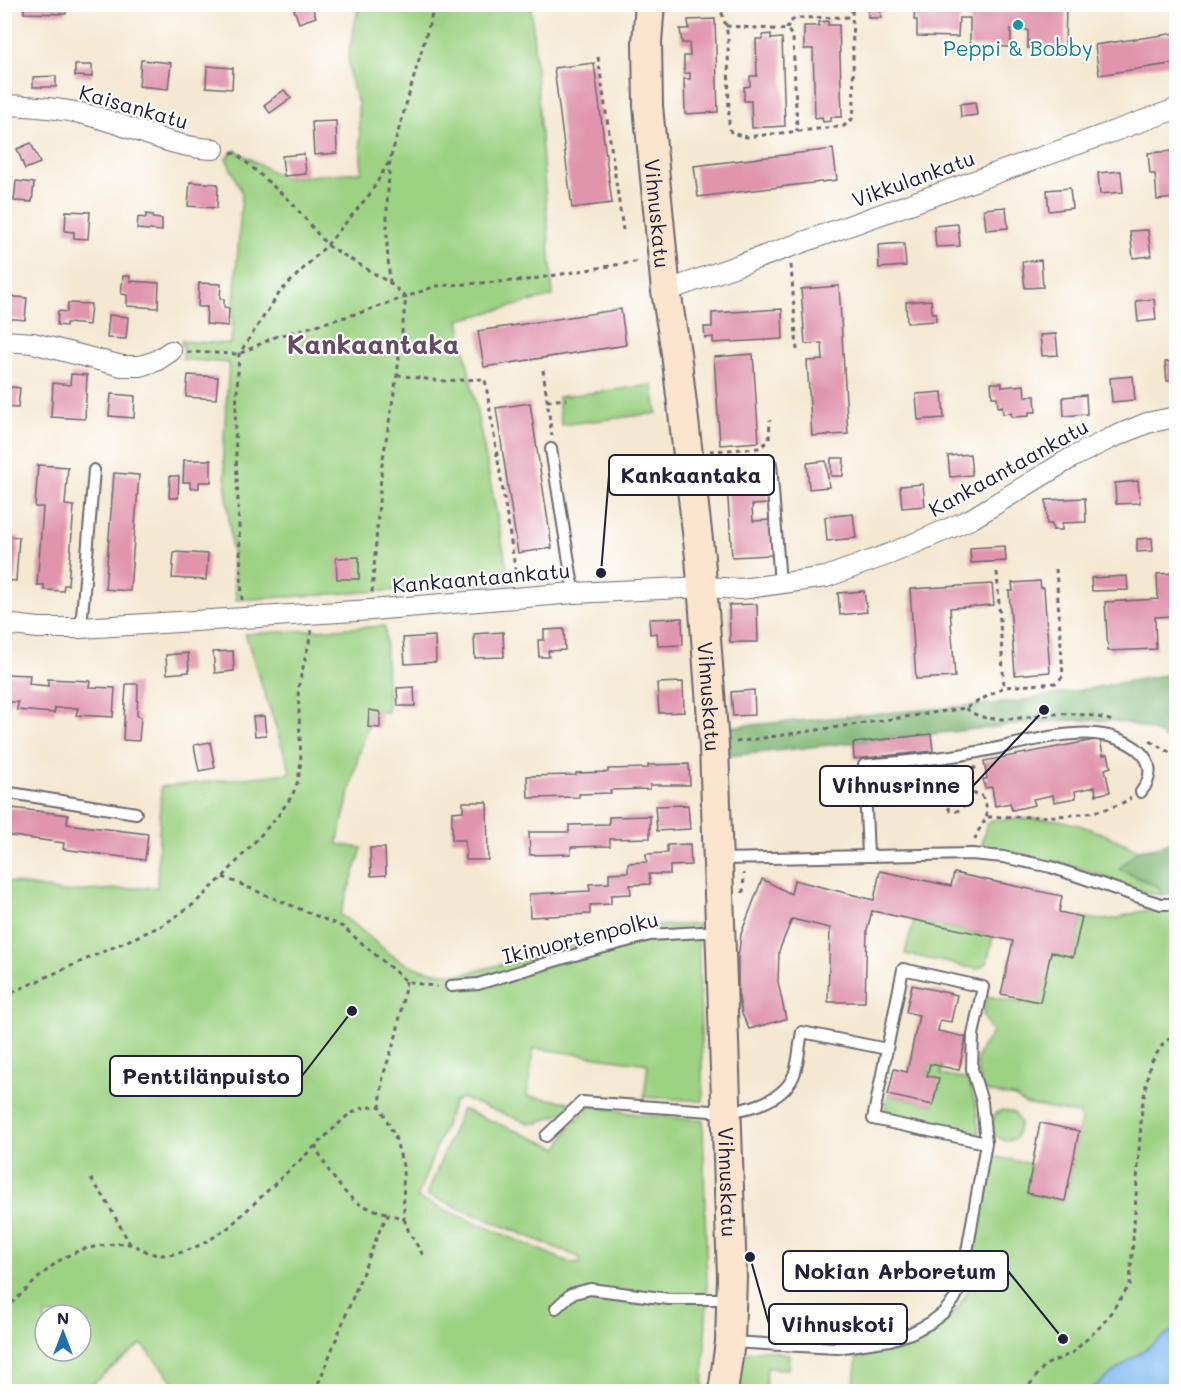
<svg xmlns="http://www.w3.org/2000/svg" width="1181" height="1396" font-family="Mali,sans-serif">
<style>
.green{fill:#9dd283;stroke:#607a5f;stroke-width:1.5;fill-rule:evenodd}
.forest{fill:#7eb471;stroke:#506b56;stroke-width:1.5}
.water{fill:#80b9f1;stroke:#516e96;stroke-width:1.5}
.building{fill:#e095ad}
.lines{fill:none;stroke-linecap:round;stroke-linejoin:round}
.lane-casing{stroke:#6c6770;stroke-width:14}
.street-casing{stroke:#6c6770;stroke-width:22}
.secondary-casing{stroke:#6c6770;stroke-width:32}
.path{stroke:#6c6770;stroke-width:3;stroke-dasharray:4.5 4.5;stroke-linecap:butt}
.lane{stroke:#fff;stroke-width:10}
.street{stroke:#fff;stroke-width:20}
.secondary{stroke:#fbe5cf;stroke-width:28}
.culture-dot{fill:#0f9aa8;stroke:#fff;stroke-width:2}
.labels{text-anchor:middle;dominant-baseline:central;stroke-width:4.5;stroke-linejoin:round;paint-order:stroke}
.culture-label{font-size:21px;fill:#0d838f;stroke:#fff}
.street-label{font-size:21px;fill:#22223b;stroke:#fff}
.district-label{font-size:27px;font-weight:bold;fill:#644a63;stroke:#fff}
.leader{fill:none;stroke:#22223b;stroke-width:2}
.callout-dot{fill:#22223b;stroke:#fff;stroke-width:2}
.callout{fill:#fff;stroke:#22223b;stroke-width:2}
.callout-label{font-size:22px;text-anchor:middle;font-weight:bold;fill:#22223b}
</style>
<rect width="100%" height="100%" fill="#fff"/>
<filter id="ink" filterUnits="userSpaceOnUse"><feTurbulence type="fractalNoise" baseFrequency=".0167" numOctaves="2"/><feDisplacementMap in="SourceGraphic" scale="12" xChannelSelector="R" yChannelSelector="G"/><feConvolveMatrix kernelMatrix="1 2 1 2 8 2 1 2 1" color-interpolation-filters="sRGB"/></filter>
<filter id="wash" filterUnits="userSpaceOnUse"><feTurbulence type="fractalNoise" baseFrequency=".008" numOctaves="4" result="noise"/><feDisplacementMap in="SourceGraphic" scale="24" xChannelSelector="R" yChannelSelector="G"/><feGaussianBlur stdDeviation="1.35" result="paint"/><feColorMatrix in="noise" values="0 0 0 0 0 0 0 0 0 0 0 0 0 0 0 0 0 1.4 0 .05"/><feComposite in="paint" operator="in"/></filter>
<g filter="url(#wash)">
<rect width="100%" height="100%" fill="#f4e8d1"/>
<g class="green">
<polygon points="359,5 531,5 553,296 459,320 510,583 236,600 223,451 229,363 182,359 184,350 181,341 231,344 242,193 226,158 235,150 283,178 362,172 358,103 351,85 348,57"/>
<polygon points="653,385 657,413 561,425 558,397"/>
<path d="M385 626 388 712 369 711 368 727 358 757 337 844 362 848 340 915C361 927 376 945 396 958 416 971 439 973 463 974L654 926 698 924 703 1101 644 1097 648 1064 534 1048 527 1096 569 1102 567 1111 538 1123H528L462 1098 454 1102 417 1198 573 1264 580 1263 581 1258 427 1195 462 1109 558 1148 574 1121 592 1106 641 1115 703 1120 707 1291 703 1391H181L142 1344 83 1391H5L4 881 63 892 157 887 161 787 291 773 245 634ZM45 1315H81V1351H45Z"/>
<path d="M992 820C1013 820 1038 817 1058 820 1086 825 1113 838 1138 850L1120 869 1159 887 1162 895C1136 893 1115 880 1091 872 1058 861 1022 853 987 849L982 845 986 826Z"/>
<path d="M1156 908 1176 911V1328L1127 1362 1089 1391 853 1392 857 1355C888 1345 928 1339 952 1315 957 1310 961 1302 966 1296L991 1160 997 1157 1032 1164 1027 1193 1065 1201 1081 1119 1078 1114 1025 1104 1015 1097 989 1092 983 1089C973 1059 974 1058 992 1033L983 1015 986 996 1022 1003V998L1051 952 1073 956 1082 917 1101 920 1117 919 1126 915Z"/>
<polygon points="914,920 993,937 987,963 977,969 905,954"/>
<polygon points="930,1064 943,1066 941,1075 968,1080 976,1106 979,1135 975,1136 888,1117 885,1110 888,1095 933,1105 938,1078 927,1076"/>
<path d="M1002 1110 1015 1113 1020 1123 1016 1138C1006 1143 1002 1141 994 1134L992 1124 995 1114Z"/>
<polygon points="766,1350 789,1354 788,1369 767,1368 765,1391 736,1392 743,1356 749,1352"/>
</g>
<g class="forest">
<path d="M1176 673V746C1169 742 1161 735 1153 731 1115 715 1071 720 1032 723L729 756 727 727 1013 702Z"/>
<polygon points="1176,839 1176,892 1162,895 1159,887 1119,869 1138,850 1159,847"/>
</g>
<polygon class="water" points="1176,1328 1176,1391 1089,1391 1127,1362"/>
<g id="blocks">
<g class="building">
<polygon points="24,4 66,4 66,14 24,13"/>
<polygon points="300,4 311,4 316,17 299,23 293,7"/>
<polygon points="868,4 880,4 881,18 868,18"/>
<polygon points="915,5 1066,5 1065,49 1028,48 1028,30 1011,29 1011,47 970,46 970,18 959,18 958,37 917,36 917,20 914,20"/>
<polygon points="715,19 718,112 685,114 684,79 690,79 690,73 684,73 684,56 690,56 689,43 682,43 680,29 689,29 688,20"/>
<polygon points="828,21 828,25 839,25 842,117 831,117 831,121 823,122 822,117 815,118 813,49 804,49 804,26 819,26 819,22"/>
<polygon points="1176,33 1176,63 1099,75 1095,45"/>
<polygon points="771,34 771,39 782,38 785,126 752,128 751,101 744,101 744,87 750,86 750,76 757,76 756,39 763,39 763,35"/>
<polygon points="141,60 171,63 168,89 139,86"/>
<polygon points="594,63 612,203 572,208 554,68"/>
<polygon points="75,65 92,65 92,77 75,76"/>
<polygon points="207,66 233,68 232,89 206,87"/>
<polygon points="56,76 56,87 33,87 33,77"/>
<polygon points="284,90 291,98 270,113 264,105"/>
<polygon points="975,102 977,115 961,117 960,104"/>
<polygon points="336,121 337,153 314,155 312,122"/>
<polygon points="31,143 40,163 25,169 17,149"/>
<polygon points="833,149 837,180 698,197 694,166"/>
<polygon points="1172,151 1174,172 1170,172 1173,198 1157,200 1155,174 1150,174 1148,153"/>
<polygon points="304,154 306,174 284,176 282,156"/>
<polygon points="1121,171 1123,192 1100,194 1098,173"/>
<polygon points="16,181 34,183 32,202 14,201"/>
<polygon points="190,182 218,184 217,208 188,206"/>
<polygon points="1070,188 1072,208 1049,211 1047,190"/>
<polygon points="1006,207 1008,228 986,230 984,209"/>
<polygon points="66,211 90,212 88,239 74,238 74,232 65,231"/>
<polygon points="146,214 153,215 153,218 162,219 162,231 137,229 138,217 146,218"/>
<polygon points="958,224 960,246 936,247 934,226"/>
<polygon points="1148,230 1151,256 1133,258 1130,231"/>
<polygon points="904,243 906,266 879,268 878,245"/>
<polygon points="1041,260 1043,287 1025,288 1022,262"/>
<polygon points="123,276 130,276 130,281 159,283 158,308 127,306 127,295 121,294"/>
<polygon points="199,283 221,284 220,299 224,299 224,307 229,308 228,326 206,324 207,307 198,307"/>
<polygon points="839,286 848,434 812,436 807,361 823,360 822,343 805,344 801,289"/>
<polygon points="5,296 27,298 25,320 5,318"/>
<polygon points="1154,299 1156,320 1138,322 1136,301"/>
<polygon points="931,300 932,313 936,313 936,321 907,323 906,302"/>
<polygon points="68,303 91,304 89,325 66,323 66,326 57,325 58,311 67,312"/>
<polygon points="621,309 626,345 484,367 478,331"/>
<polygon points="782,309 783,339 713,343 713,337 705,338 704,327 712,327 712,313"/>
<polygon points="109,315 128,317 126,339 107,338"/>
<polygon points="1056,334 1058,355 1042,356 1040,335"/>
<polygon points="753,354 759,442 720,445 714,357"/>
<polygon points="1176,361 1176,380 1167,381 1165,362"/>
<polygon points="71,374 87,375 85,419 51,417 53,383 70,385"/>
<polygon points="188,375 218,377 216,399 186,397"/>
<polygon points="1133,376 1135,400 1112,402 1110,378"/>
<polygon points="991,383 1002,383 1002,387 1024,385 1025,396 1035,396 1036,412 1029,412 1029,416 1012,417 1011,413 1003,414 1002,406 998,407 997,397 992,397"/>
<polygon points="4,386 20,388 18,408 4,407"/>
<polygon points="942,392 944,418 918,420 916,394"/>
<polygon points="111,394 135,396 134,418 109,416"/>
<polygon points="1086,395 1087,414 1064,416 1063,397"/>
<polygon points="530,403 552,548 518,553 496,408"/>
<polygon points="970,454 972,475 950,477 948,456"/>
<polygon points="831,458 844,458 843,476 831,476"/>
<polygon points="184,460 211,460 211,482 199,482 199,488 190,488 190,482 183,482"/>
<polygon points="826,461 829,487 809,489 807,463"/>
<polygon points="38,465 68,467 65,505 74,506 68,585 64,585 63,591 44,590 44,585 37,585 43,507 35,507"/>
<polygon points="766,468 768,504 752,505 753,521 770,520 772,555 732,557 726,471"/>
<polygon points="114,473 139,475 130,591 105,589"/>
<polygon points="170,476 179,476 178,498 169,498"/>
<polygon points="1138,481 1140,503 1116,504 1115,483"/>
<polygon points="923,484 925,506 902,508 900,486"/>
<polygon points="1085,498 1086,522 1062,523 1062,530 1053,530 1052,524 1047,524 1046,500"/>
<polygon points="853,514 856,538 827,541 825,517"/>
<polygon points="4,536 19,537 16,581 4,580"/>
<polygon points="1152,538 1153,551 1137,552 1137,539"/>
<polygon points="1005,546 1006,561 971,563 970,548"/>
<polygon points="174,552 208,554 206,580 172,578"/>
<polygon points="359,557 359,579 337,579 336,558"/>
<polygon points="1176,573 1176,616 1155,617 1156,649 1108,651 1105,602 1158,599 1157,574"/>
<polygon points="1127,576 1128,590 1092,591 1091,578"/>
<polygon points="1040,581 1041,588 1044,588 1050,672 1015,675 1009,591 1013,591 1012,583"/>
<polygon points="992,584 994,605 950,608 955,677 916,679 910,589"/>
<polygon points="864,591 867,612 840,615 838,593"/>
<polygon points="757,604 758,642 730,642 729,605"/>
<polygon points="682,618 683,645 658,646 657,633 650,634 649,619"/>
<polygon points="564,629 565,650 548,651 549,657 539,657 538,640 544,640 544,630"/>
<polygon points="503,632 504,657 475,658 474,634"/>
<polygon points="435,636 436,662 405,664 403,638"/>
<polygon points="233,651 234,671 215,673 213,652"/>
<polygon points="188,653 189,672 167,674 166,655"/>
<polygon points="4,674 30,675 29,684 48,686 48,679 90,681 89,687 115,688 113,717 76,715 78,708 55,708 54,713 17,710 18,702 4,702"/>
<polygon points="683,682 684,712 659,713 657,683"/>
<polygon points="126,684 138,684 137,716 141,717 139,741 123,740"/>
<polygon points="414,687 415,706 398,706 397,688"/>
<polygon points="754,690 755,715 733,716 731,692"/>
<polygon points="369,710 380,712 380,728 368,727"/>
<polygon points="264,716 266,735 255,736 253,717"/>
<polygon points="931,734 933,751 854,759 853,743"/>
<polygon points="1100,739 1103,755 1108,754 1111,767 1105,769 1110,792 1096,795 1095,787 1075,791 1076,798 1054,802 1053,795 1033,799 1035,805 1012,810 1010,803 995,806 992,787 985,788 983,779 987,779 984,761"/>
<polygon points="210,742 215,768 199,771 194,745"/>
<polygon points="689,764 690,785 650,785 650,789 610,790 611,793 579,794 579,797 528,798 527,776 576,775 576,773 608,772 608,769 648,768 648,765"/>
<polygon points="463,802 487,802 488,860 466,860 465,840 452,840 452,812 463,811"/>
<polygon points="688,805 690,829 657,831 655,806"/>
<polygon points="4,807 68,815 67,824 148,834 145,860 63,849 64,843 4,835"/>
<polygon points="650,816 650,838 610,839 610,846 571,847 571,854 530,855 529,832 569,832 569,825 609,824 609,817"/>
<polygon points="690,844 691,865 670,866 670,874 649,874 650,884 630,885 631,894 611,895 611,904 590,905 590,914 530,917 529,894 590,891 589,884 609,883 609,873 628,872 628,863 647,862 646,854 667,853 667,845"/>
<polygon points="370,848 385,848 386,875 371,876"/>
<polygon points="880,871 951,886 954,873 1062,896 1059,912 1082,917 1073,957 1051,952 1040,1002 1001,994 1013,941 872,911 867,930 865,1002 828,1002 830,928 792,919 779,951 778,982 786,1019 749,1029 742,1014 738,993 738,959 741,934 762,879 791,894 794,880 874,900"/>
<polygon points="912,985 957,995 951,1022 940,1020 938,1031 966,1037 959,1070 930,1064 927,1076 939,1078 933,1105 888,1095 894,1069 907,1072 919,1015 906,1012"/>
<polygon points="1040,1123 1079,1131 1065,1201 1027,1193"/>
</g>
</g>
</g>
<g filter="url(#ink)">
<use href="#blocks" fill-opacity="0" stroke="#6c6770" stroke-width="1.5"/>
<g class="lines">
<defs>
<g id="lane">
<polyline points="551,449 574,593"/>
<polyline points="771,464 780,584"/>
<polyline points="81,628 94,470"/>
<polyline points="4,792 136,813"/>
<path d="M868 855 864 765C902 762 940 759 977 752 1014 746 1058 731 1095 734 1125 736 1168 758 1141 792"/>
<polyline points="719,859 972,854 1003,857 1051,867 1148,900 1161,904 1176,904"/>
<polyline points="451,986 478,984 571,956 650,935 719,931"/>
<polyline points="887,1049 873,1119 986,1143"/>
<path d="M546 1136 582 1102 726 1112C751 1109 783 1101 794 1075 799 1062 799 1046 802 1032L887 1049 903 969 983 987 973 1035 972 1069 982 1102 986 1143 961 1286 954 1300 943 1313 930 1323 911 1333 890 1340 837 1348 730 1342"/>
<polyline points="556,1308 571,1294 590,1289 669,1299 729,1299"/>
</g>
<g id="street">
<path d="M4 105C32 106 61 108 88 115 130 125 170 148 214 149"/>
<polyline points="666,291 1176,109"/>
<polyline points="4,341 33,343 122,366 140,366 156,361 171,351"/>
<polyline points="4,624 39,628 81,628 371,610 574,593 703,587 741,589 826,577 892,553 971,519 1071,458 1109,439 1147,423 1176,417"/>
</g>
<g id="secondary">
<path id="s1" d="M650 4 647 42 648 106 666 291 676 353 700 557 714 746 732 1277 730 1342 723 1392"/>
</g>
</defs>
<use href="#lane" class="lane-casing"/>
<use href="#street" class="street-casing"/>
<use href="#secondary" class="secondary-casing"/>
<g class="path">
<polyline points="719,4 726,26 728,38 729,125 731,133 747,137 844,126 852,119 854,108 852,4"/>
<polyline points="726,26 788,30 793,38 797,131"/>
<polyline points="787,29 789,22 797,18 851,17"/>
<polyline points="598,57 623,230"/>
<polyline points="231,152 237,154 292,203 327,245 390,283 406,297 436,286 527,280 640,261"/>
<polyline points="791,265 797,350"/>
<polyline points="390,283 387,247 387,205 390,160 435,4"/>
<polyline points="187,352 239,354 275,337 359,313 406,297 397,375 382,464 372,593"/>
<polyline points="543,370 552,436"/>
<polyline points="397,375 440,381 485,379 517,580"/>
<polyline points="547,401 567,399"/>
<polyline points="710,451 760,448 769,440 770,420"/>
<polyline points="712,468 759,464"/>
<polyline points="997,572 1004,687"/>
<polyline points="242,600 235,428 239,354 280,292 327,245 370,194 390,160"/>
<path d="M966 708C986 728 1030 715 1056 714 1074 713 1098 715 1115 722"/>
<polyline points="1150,741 1176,756"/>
<polyline points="736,742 966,708 1004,687 1056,683 1063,676 1056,569"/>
<path d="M976 767C962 778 947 782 946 803L950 811C962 813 965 805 968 795L975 793 982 796 986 805 987 817"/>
<path d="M975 840 977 833 987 817C1028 816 1097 821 1131 798"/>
<polyline points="223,877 343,927 406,981 425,985 437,986"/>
<polyline points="743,893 744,873"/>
<polyline points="4,996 163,925 194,904 223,877 277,817 292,796 298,781 301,761 298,688 312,630"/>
<path d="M315 1145C324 1164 340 1192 358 1203 366 1208 380 1211 389 1214"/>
<polyline points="91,1179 104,1197 130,1244"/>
<polyline points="404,1219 409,1232 423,1255"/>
<path d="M4 1309C29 1291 47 1263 76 1252 87 1247 118 1242 130 1244 141 1247 147 1254 160 1255 185 1256 208 1241 228 1228L348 1115 362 1108 380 1106"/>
<polyline points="315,1392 381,1227 389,1214 404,1219 403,1166 395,1137 380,1106 383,1076 397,1033 406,981"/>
<polyline points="1024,1392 1045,1365 1072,1353 1102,1325 1130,1285 1142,1107 1150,1064 1163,1044 1176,1033"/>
</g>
<use href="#lane" class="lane"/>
<use href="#street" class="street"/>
<use href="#secondary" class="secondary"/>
</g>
</g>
<circle class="culture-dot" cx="1018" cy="25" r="6"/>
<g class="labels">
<g class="culture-label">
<text x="1018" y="47">Peppi &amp; Bobby</text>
</g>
<g class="street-label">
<text transform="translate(134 106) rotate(16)">Kaisankatu</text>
<text transform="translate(913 178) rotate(-20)">Vikkulankatu</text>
<text stroke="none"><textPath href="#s1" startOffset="210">Vihnuskatu</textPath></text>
<text transform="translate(1008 467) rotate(-29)">Kankaantaankatu</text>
<text transform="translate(481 577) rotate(-5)">Kankaantaankatu</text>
<text stroke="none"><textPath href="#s1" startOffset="696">Vihnuskatu</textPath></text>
<text transform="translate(580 937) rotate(-14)">Ikinuortenpolku</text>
<text stroke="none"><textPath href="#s1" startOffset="1182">Vihnuskatu</textPath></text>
</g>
<g class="district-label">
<text x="373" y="343">Kankaantaka</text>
</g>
</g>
<path class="leader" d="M601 573L609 475M1044 710L973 786M352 1011L302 1076M1063 1339L1008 1271M750 1257L769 1324"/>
<g class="callout-dot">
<circle cx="601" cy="573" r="6"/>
<circle cx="1044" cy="710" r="6"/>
<circle cx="352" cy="1011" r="6"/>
<circle cx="1063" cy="1339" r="6"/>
<circle cx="750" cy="1257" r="6"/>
</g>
<g class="callout">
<rect x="609" y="455" width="165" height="40" rx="6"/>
<rect x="820" y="766" width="153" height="40" rx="6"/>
<rect x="110" y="1056" width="192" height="40" rx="6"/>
<rect x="783" y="1251" width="225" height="40" rx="6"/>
<rect x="769" y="1304" width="138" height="40" rx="6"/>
</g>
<g class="callout-label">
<text x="691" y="483">Kankaantaka</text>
<text x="896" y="793">Vihnusrinne</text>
<text x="206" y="1084">Penttilänpuisto</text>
<text x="895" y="1279">Nokian Arboretum</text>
<text x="838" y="1332">Vihnuskoti</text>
</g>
<rect width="1181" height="1396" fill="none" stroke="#fff" stroke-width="24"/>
<g transform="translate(63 1333)"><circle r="28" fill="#ffffff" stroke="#a7a7b1" stroke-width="1.5"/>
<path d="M0-4.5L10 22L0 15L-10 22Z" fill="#1f6fb2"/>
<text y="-9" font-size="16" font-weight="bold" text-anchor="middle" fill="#22223b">N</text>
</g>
</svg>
